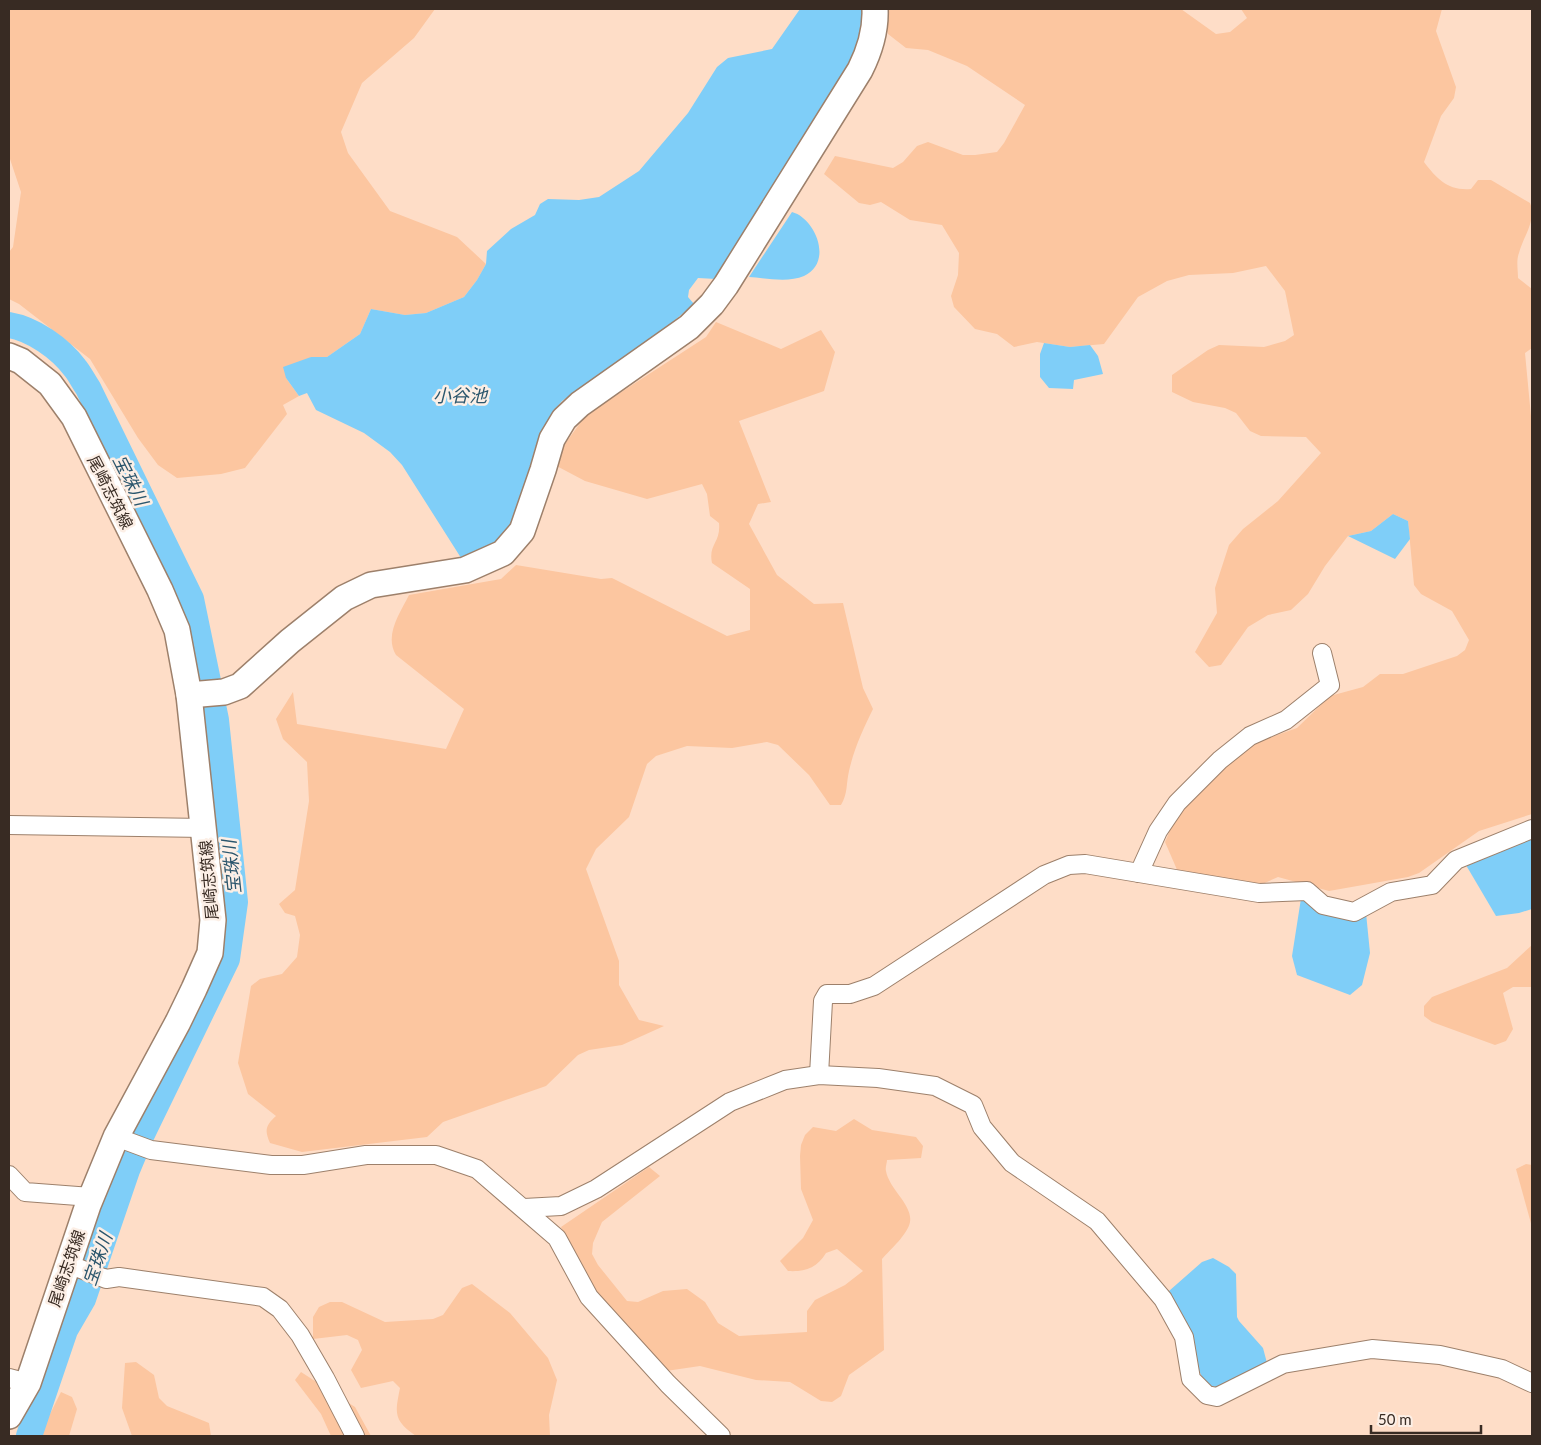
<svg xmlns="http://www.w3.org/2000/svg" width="1541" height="1445" font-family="Lato,'Noto Sans JP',sans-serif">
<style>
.green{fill:#fcc6a0}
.water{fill:#7fcef8}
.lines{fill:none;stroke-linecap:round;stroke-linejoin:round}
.river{stroke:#7fcef8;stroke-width:26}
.street-casing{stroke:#9d806b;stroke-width:20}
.secondary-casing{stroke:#9d806b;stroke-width:28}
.street{stroke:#fff;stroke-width:18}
.secondary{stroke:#fff;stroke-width:25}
.labels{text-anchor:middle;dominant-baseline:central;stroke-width:5;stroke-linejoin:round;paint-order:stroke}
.street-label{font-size:16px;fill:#382b23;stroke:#fcefe6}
.water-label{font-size:18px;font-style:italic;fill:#2b566d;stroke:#fcefe6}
</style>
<rect width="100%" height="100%" fill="#feddc7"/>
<g class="green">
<polygon points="9,9 435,9 414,38 362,83 341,132 348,153 390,211 457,237 486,264 477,280 464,297 426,313 405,315 371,309 360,334 327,357 311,357 286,378 299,396 283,405 287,414 245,468 221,474 177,478 158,465 138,438 90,359 19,304 9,299 9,252 13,247 21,192 9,156"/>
<path d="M888 9H1181L1216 34 1230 32 1247 18 1241 9H1442L1436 31 1456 87 1454 98 1441 116 1424 162C1437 179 1448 191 1471 189L1478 180H1491L1530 203C1537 220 1523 237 1519 253 1516 260 1518 270 1518 278L1532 289V348L1525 353 1532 427V814L1479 831 1419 873 1408 877 1329 891 1278 877 1251 889 1178 872 1165 842 1174 821 1200 785 1254 743 1297 728 1330 696 1363 687 1380 674H1403L1457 656 1465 650 1469 640 1452 611 1421 594 1414 585 1408 521 1393 514 1371 531 1348 536 1325 566 1308 594 1291 610 1268 615 1248 627 1221 665 1209 667 1195 652 1217 613 1215 588 1229 545 1243 529 1278 501 1321 453 1306 437 1261 436 1250 431 1236 413 1225 408 1193 402 1172 392V375L1208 350 1219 345 1264 347 1285 341 1294 335 1285 291 1266 266 1233 273 1189 275 1167 281 1138 297 1104 344 1070 347 1037 342 1014 347 997 334 975 329 954 307 951 296 958 275 959 253 942 225 910 220 881 202 870 205 859 203 824 174 835 156 893 168 903 162 917 146 928 142 963 155H975L997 152 1004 143 1025 105 967 66 928 50 906 48 888 34 885 23Z"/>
<path d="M716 322 781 349 821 330 835 352 824 391 739 421 771 502 758 504 749 524 777 575 814 604 843 603 863 688 873 709C863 729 854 749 849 771 846 784 848 793 841 805H830L809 775 778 745 767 742 732 748 687 746 656 756 647 764 629 817 596 849 586 869 619 961V985L639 1020 664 1026 622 1045 589 1050 578 1055 546 1086 443 1122 427 1137 302 1152 270 1143C264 1130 266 1125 276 1116L248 1094 238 1063 251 986 260 979 282 974 297 957 300 935 295 916 285 913 279 904 295 890 309 801 307 762 283 739 276 719 293 692 297 724 446 749 464 709 396 655C384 635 400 613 409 595L501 579 516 565 601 579 612 578 727 636 750 630V589L712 563C708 544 721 543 719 523L710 516 707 494 702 484 647 499 585 481 551 463 586 415 706 337Z"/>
<polygon points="1532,945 1532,987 1513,987 1503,993 1513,1029 1506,1041 1495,1045 1432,1022 1424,1016 1424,1006 1432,997 1507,968"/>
<path d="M854 1119 872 1130 916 1137 923 1146 921 1158 887 1160C887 1163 885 1168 886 1171 889 1189 913 1205 910 1222 908 1234 890 1250 882 1259L884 1350 849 1375 841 1396 832 1402 821 1401 790 1382 756 1380 700 1366 666 1371 595 1298 561 1227 649 1167 660 1176 602 1222 593 1243 592 1254 598 1265 627 1301 638 1302 663 1291 687 1289 705 1302 718 1323 739 1336 807 1332V1311L815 1300 845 1285 863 1271 837 1249 826 1253C817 1268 805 1272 788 1271L780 1261 803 1238 813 1220 801 1189 800 1156 801 1145 805 1135 813 1127 836 1131Z"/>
<polygon points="1526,1164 1532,1165 1532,1227 1516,1169"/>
<path d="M472 1284 510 1313 548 1358 557 1380 549 1415 550 1436H416C393 1420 395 1413 400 1388L393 1381 361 1388 351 1370 362 1350 358 1340 347 1335 313 1339V1317L319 1307 330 1302H342L385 1322 433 1319 443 1315 462 1288Z"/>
<polygon points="136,1362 154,1375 159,1398 167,1406 209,1423 211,1436 132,1436 122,1408 125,1363"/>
<polygon points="301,1372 355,1407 371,1436 331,1436 321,1414 295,1380"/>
<polygon points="61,1392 72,1397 77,1409 69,1436 39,1436"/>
</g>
<g class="water">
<polygon points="800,9 864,9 861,34 854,60 716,279 698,278 689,290 688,297 694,304 662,331 562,401 552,413 535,448 523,506 503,538 463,561 402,465 390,452 364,433 316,410 307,393 299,396 286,378 283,367 311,357 327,357 360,334 371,309 405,315 426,313 464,297 477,280 486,264 487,251 511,229 535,215 540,204 548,199 579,200 599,197 639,171 688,113 717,67 728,58 772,49"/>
<path d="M792 212C815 218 834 262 804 276 788 283 765 278 749 277Z"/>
<polygon points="1044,343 1070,347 1090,345 1098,356 1103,374 1074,380 1073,389 1049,388 1040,377 1040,354"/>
<polygon points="1393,514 1408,521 1410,539 1395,559 1348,536 1371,531"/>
<polygon points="1532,837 1532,909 1519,913 1496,916 1463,860"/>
<polygon points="1302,892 1366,913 1370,953 1362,985 1350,995 1297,975 1292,956"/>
<polygon points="1213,1258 1229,1267 1236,1274 1237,1317 1239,1321 1263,1348 1267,1363 1220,1388 1207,1385 1203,1379 1195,1362 1184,1322 1169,1291 1202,1262"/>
</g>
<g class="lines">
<path class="river" d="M9 325C33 329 60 348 75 368 80 374 83 381 88 388L191 599 216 720 235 902 227 959 142 1134 127 1170 83 1299 65 1330 29 1436"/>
<defs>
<g id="street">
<polyline points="9,825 204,828"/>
<polyline points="1139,873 1158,831 1177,803 1220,760 1250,736 1286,720 1330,685 1322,653"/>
<polyline points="819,1075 823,1001 827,994 850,994 874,986 1044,875 1069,865 1085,864 1259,893 1307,891 1323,905 1354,912 1391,892 1432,885 1456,860 1532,829"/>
<polyline points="116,1137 151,1150 271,1165 303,1165 366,1155 436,1155 477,1169 557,1238 589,1297 668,1384 721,1436"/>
<polyline points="9,1175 25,1192 91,1197"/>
<polyline points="524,1208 561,1206 596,1189 730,1102 785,1080 819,1075 878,1078 935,1086 973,1105 982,1127 1012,1163 1097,1221 1163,1299 1184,1337 1191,1379 1207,1395 1217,1397 1283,1364 1372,1349 1440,1355 1502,1369 1532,1383"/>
<polyline points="68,1264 106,1279 119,1277 263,1297 280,1309 300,1335 325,1378 355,1436"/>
<polyline points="9,1378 28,1383"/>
</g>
<g id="secondary">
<polyline points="9,356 21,361 50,384 74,417 160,590 177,630 189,695 213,920 210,953 194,989 178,1022 116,1137 88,1205 28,1383 9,1416"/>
<path d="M189 695 224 692 240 686 290 641 344 598 371 585 465 570 503 553 522 531 543 470 552 439 564 419 580 404 689 327 712 304 726 285 860 70C870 50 876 31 875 9"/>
</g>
</defs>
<use href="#street" class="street-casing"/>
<use href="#secondary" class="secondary-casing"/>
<use href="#street" class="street"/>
<use href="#secondary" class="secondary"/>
</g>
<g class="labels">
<g class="street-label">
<text transform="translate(111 492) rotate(63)">尾崎志筑線</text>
<text transform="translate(208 880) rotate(-95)">尾崎志筑線</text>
<text transform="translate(66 1268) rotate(-71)">尾崎志筑線</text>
</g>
<g class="water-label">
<text x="460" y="395">小谷池</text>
<text transform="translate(131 480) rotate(63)">宝珠川</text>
<text transform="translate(231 867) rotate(-96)">宝珠川</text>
<text transform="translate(97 1259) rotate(-71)">宝珠川</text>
</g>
</g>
<rect width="1541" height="1445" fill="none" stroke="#382b23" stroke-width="20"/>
<path d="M1371 1425v8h110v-8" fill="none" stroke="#382b23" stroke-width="2.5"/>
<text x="1378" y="1425" font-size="15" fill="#382b23" stroke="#fcefe6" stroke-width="4" paint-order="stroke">50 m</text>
</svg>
